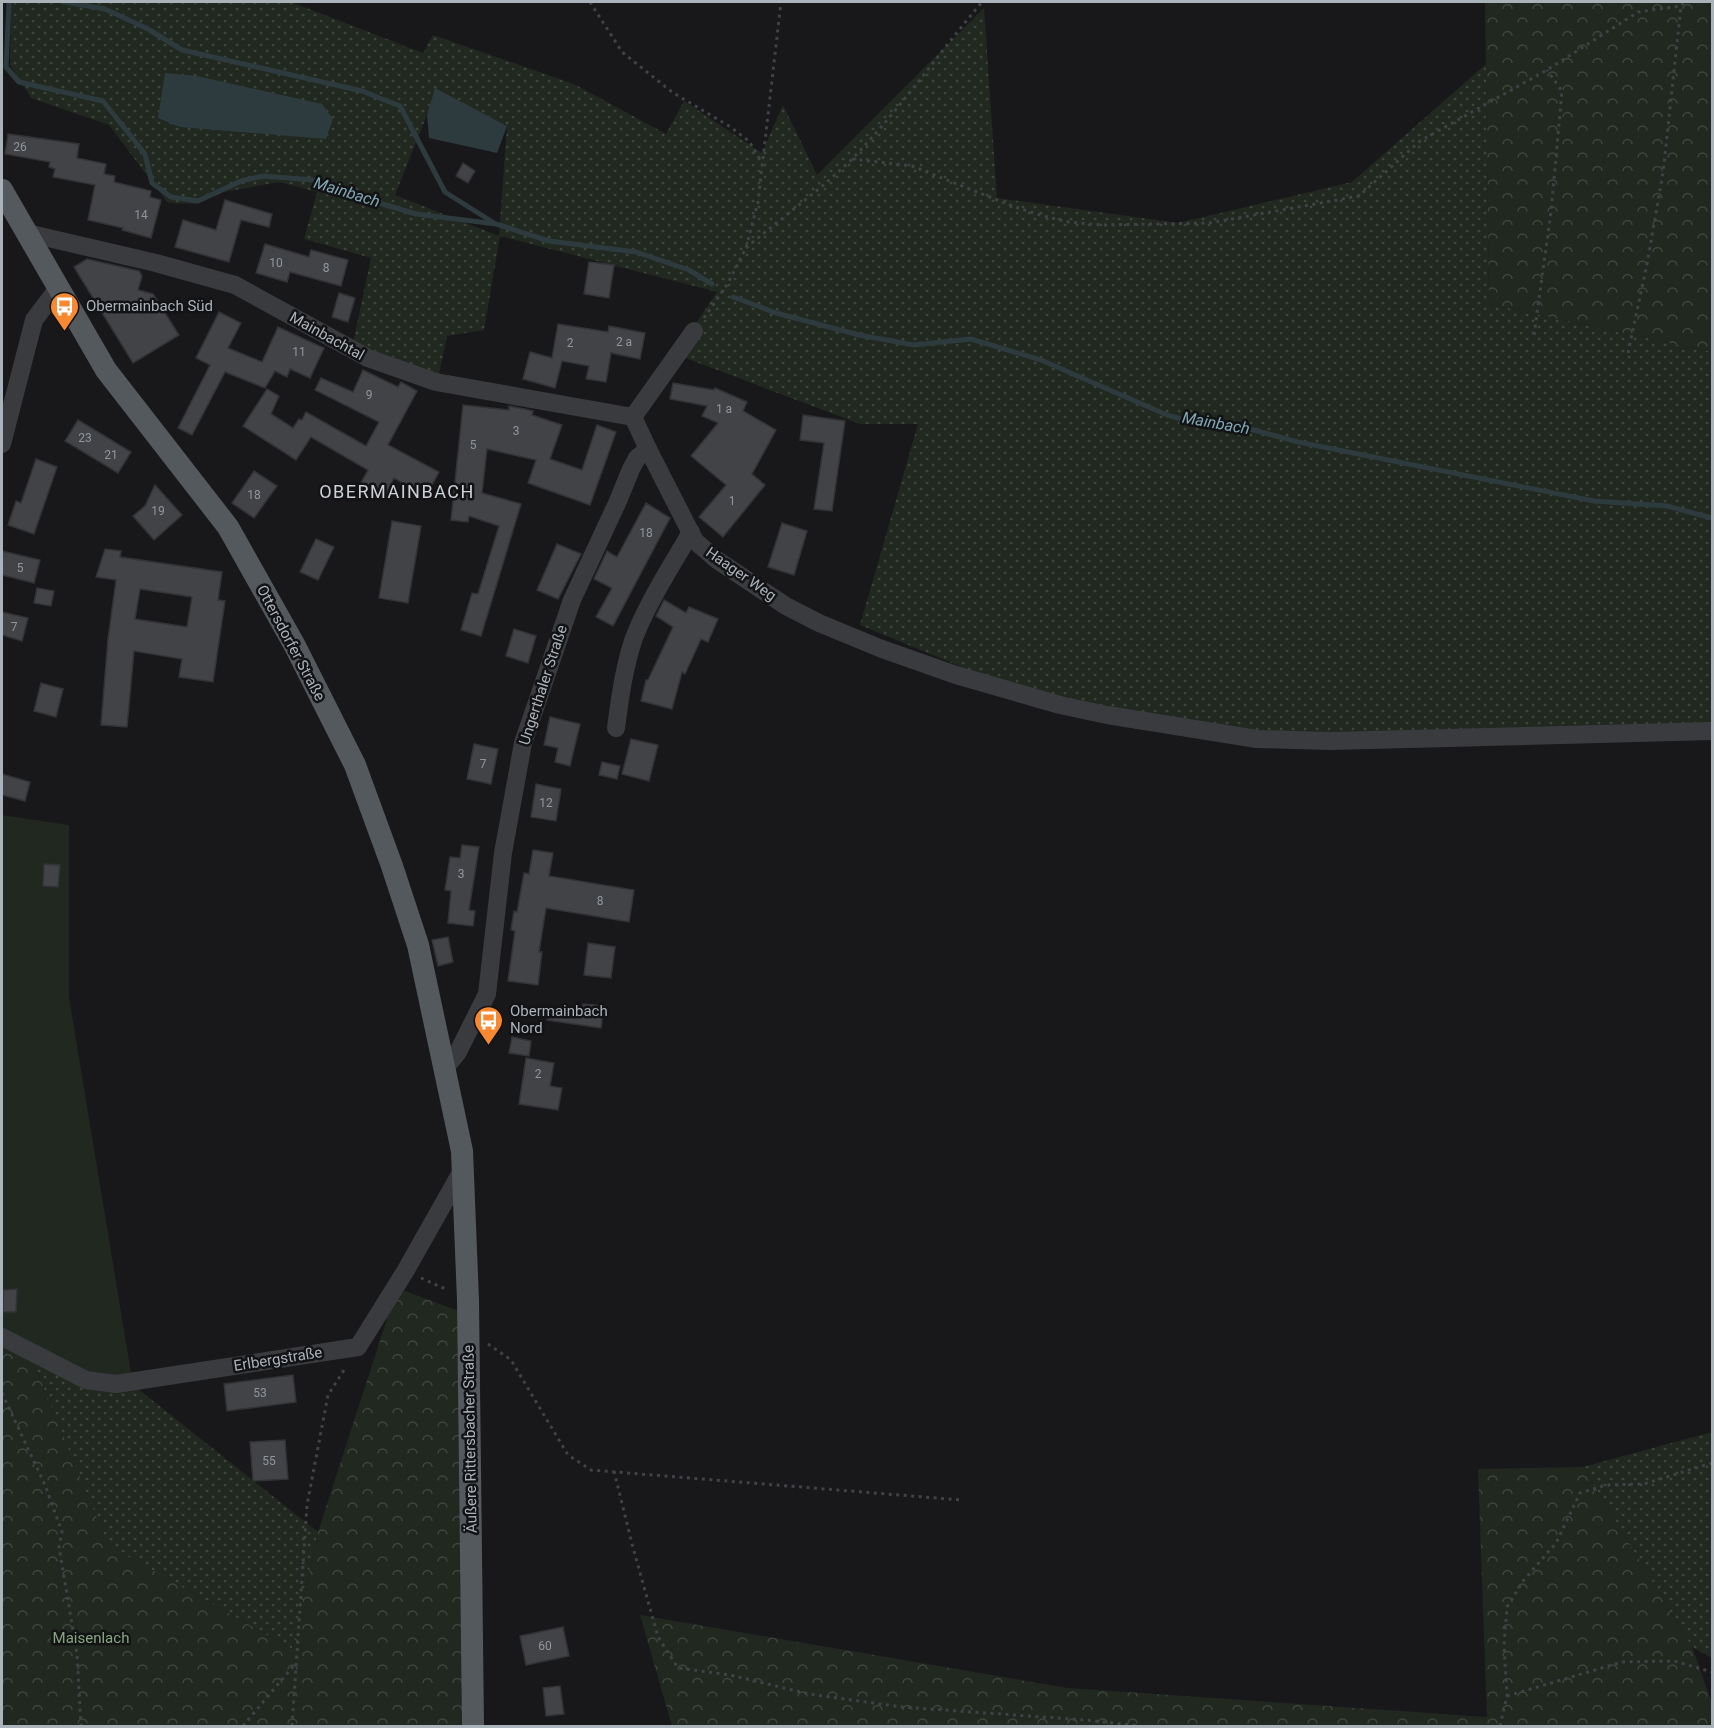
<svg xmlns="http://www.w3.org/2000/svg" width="1714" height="1728" font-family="Roboto,sans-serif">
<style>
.grass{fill:url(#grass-dots);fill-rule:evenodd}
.forest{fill:url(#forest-crowns)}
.garden{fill:#20281f}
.water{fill:#2d3b3f}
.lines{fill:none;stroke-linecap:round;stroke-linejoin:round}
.stream{stroke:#2d3b3f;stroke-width:5}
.building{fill:#424347;stroke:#323336;stroke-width:1.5;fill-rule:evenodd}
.path{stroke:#3f4246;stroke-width:3;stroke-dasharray:3 4.5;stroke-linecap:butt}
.minor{stroke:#393b3f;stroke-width:18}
.major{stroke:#54595e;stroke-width:22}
.labels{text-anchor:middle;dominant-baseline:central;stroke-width:5;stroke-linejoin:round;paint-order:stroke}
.number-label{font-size:12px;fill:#90969d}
.poi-label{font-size:15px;fill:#aab2ba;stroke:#131315;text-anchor:start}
.street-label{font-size:15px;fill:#aab2ba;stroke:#131315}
.park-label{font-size:15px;fill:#86a680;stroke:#131315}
.water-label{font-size:16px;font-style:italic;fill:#80a9b6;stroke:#131315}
.quarter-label{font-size:18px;letter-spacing:1.5px;fill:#cbd0d6;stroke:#131315}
</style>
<defs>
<pattern id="grass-dots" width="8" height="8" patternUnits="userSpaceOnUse" patternTransform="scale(1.5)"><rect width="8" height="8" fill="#20281f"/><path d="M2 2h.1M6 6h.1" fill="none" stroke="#3e453d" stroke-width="1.8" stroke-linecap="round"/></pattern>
<pattern id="forest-crowns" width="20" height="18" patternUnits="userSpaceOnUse" patternTransform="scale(1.5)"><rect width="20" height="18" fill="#20281f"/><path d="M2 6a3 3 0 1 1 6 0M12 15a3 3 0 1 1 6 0" fill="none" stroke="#3e453d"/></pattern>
</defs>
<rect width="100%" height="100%" fill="#18181a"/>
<g class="grass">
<path d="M11 2H291L423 53 433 35 574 84 666 134 684 101 762 153 783 105 817 175 984 8 997 198 1178 223 1352 182 1486 64 1489 304 1712 352V731L1282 740 1044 701 860 625 918 424H860L675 354 717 292 500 236 484 330 447 336 439 374 353 343 371 258 304 239 317 192 279 182 224 192 196 204 168 203 109 125 31 98 10 65ZM435 89 507 126 499 236 395 195 427 115Z"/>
<polygon points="32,1359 133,1385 318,1532 292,1649 107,1545"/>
<polygon points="1712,1432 1712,1658 1692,1647 1583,1467"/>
</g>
<g class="forest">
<polygon points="1485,2 1712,2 1712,352 1489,304"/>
<polygon points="397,1288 459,1311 463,1726 2,1726 2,1337 32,1359 108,1545 292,1649 318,1532"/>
<polygon points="1583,1467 1692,1647 1712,1703 1712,1726 672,1726 640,1615 1068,1688 1487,1717 1478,1469"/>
</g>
<polygon class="garden" points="2,815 69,825 69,997 133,1385 88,1384 2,1337"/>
<g class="water">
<polygon points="165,73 197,76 322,104 333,119 326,139 180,127 158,118"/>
<polygon points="435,88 507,126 497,153 429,138 427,115"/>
</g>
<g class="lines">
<g class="stream">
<polyline points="9,2 6,67 19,82 103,101 145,154 152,183 171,197 198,201 241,181 263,176 313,180 356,196 416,214 496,224 549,241 636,252 689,270 712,284"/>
<polyline points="65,2 105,9 148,29 182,50 362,91 400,106 445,192 494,223"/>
<polyline points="733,297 776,313 859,335 914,345 971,339 1041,360 1167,415 1200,424 1250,429 1298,442 1594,501 1667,506 1712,518"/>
</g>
</g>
<g class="building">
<polygon points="8,134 79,144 77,158 106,164 104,174 115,176 114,182 151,191 150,197 161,200 151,238 122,230 123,228 88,220 95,185 53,177 55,169 49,167 50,162 5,154"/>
<polygon points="463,163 475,171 468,183 456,176"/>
<polygon points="225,200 272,214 269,227 241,220 229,262 175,247 183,220 216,230"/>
<polygon points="265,244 309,257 311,250 348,260 341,286 290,272 287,282 256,273"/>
<polygon points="87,259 139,271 142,276 138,290 153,294 179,335 133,363 74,267"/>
<polygon points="589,262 614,265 609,298 584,294"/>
<polygon points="339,293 355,298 348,322 332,317"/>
<polygon points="219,312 241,323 228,348 262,362 278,327 324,348 310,378 290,369 287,377 275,371 265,388 225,372 192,435 178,428 210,365 196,358"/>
<polygon points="558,324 608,332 609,326 645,333 640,359 611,353 606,382 586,379 589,366 562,361 555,388 523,379 530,352 552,358"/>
<polygon points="363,370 398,387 401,382 417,391 388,445 439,472 426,496 394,478 385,496 361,483 368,470 311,437 296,460 243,426 267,389 279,396 271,414 293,428 299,419 302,420 306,412 366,446 379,422 315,390 321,378 353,392"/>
<polygon points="673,383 714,390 715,388 747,402 743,411 776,430 752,474 765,485 723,537 699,517 726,485 691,456 718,423 702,416 707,406 670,399"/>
<polygon points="463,405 509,410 509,406 529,410 533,411 532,415 562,425 550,459 582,470 597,425 616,432 590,505 528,483 536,460 487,449 482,493 521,504 481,636 461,630 472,593 478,594 499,526 469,516 468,522 451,520"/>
<polygon points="803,415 845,421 832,511 814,509 824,443 800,440"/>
<polygon points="78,420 131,452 118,473 65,441"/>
<polygon points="36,459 57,467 34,534 8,525 16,501 21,503"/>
<polygon points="254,471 277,486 254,518 232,503"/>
<polygon points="155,485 182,515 154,540 133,516 145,506"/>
<polygon points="646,503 670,518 613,626 596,617 612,588 594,579 607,551 617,557"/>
<polygon points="392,521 421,526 408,603 379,598"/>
<polygon points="782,523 807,531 794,575 768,567"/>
<polygon points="316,539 334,547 318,580 300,572"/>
<polygon points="557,544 581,554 558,599 537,590"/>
<path d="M105 549 121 551 120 557 222 572 218 600 225 601 213 682 179 677 182 659 134 651 127 727 101 725 108 639 116 580 96 577ZM140 589 192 597 187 627 135 619Z"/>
<polygon points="2,551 40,560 34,583 2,575"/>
<polygon points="37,588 54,591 51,606 34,603"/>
<polygon points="664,600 686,613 689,607 718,619 708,642 701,639 685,674 682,672 672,709 641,701 646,680 648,680 673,627 656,616"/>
<polygon points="2,612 28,618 22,641 2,635"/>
<polygon points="514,629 536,636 528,663 506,656"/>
<polygon points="41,683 63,689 56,717 34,711"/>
<polygon points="550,717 580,724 570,766 555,762 558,748 544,745"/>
<polygon points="631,739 658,745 649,781 622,774"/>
<polygon points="474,744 498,749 491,784 467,779"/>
<polygon points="602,762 620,766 617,779 599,775"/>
<polygon points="2,774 30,782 25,801 2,795"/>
<polygon points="536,784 561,789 556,821 531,817"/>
<polygon points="462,845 479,847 469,910 475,911 473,926 448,923 451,891 445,890 450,857 460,858"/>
<polygon points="533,850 553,853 549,876 634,890 629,922 546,908 539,952 542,952 538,985 508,981 515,931 511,930 514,911 517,912 524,873 529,874"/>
<polygon points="44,864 60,865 58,887 43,886"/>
<polygon points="448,937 453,962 438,966 432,940"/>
<polygon points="588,943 615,947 611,978 584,975"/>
<polygon points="583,1004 604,1006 601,1028 547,1020 549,1007 582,1012"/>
<polygon points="512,1037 531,1041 529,1056 509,1053"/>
<polygon points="526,1058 554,1063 550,1086 562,1088 558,1110 519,1104"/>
<polygon points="17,1289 16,1312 3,1312 3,1290"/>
<polygon points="293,1375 296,1402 227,1411 224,1384"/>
<polygon points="285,1440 288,1479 253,1481 250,1442"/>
<polygon points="563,1627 569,1656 526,1665 520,1636"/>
<polygon points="560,1686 564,1714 546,1716 543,1688"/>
</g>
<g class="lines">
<g class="path">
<polyline points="590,2 622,52 672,92 729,126 749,141 762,163"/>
<polyline points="852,159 912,166 1012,206 1043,216 1069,222 1101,225 1210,223 1359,196 1420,141 1547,70 1638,12 1681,6 1684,2"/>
<path d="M746 248C781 218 818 192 851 160 899 111 938 54 982 2"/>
<polyline points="704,318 728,283 746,248 758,202 781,2"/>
<polyline points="1534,335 1551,212 1562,91 1547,70"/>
<polyline points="1628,353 1647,264 1663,173 1681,6"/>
<polyline points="421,1278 448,1290"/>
<polyline points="488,1344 511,1360 568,1455 591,1470 961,1500"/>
<polyline points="2,1393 45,1485 62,1532 59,1547 77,1654 81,1726"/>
<polyline points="614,1471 632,1544 658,1637 678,1668 730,1675 809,1694 902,1707 1085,1720 1140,1726"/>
<polyline points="1507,1696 1622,1662 1674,1661 1712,1672"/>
<polyline points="243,1726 295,1664"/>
<polyline points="292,1726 307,1505 328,1395 346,1367"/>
<polyline points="1500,1726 1507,1696 1504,1645 1507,1607 1523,1581 1556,1543 1580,1493 1606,1485 1644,1484 1712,1463"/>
</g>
<g class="minor">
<polyline points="27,233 156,263 235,285 368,358 436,382 633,417"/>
<polyline points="2,444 34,320 58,288"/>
<polyline points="648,449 695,541 717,560 786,606 819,623 882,649 956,675 1060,705 1107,715 1257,739 1331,741 1712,731"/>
<path d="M616 728C620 698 624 667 634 638 649 600 671 567 691 532"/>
<polyline points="445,1068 458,1052 487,994 503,853 523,743 572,600 618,501 631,469 637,458 648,449 633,417 694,331"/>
<polyline points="2,1337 86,1380 116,1384 358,1347 406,1270 463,1169"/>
</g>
<polyline class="major" points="2,190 106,370 228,527 295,646 355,765 392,866 418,945 462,1151 468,1300 473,1726"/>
</g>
<defs>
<symbol id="bus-pin" viewBox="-11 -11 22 30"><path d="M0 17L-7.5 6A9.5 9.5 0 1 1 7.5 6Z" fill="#f98931" stroke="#131315"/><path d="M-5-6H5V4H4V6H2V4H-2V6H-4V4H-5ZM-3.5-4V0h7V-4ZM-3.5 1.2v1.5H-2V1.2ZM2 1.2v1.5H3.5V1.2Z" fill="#fff"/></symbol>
</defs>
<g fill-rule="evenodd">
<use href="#bus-pin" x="48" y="290" width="33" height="45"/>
<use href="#bus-pin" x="472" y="1004" width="33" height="45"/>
</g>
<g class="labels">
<g class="number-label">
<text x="20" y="147">26</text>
<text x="141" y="215">14</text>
<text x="276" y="263">10</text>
<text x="326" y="268">8</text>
<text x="624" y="342">2 a</text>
<text x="570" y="343">2</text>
<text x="299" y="352">11</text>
<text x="369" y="395">9</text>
<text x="724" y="409">1 a</text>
<text x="516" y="431">3</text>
<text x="85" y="438">23</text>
<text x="473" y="445">5</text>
<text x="111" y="455">21</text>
<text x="254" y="495">18</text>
<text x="732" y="501">1</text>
<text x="158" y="511">19</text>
<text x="646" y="533">18</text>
<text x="20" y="568">5</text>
<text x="14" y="627">7</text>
<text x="483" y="764">7</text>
<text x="546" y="803">12</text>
<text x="461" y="874">3</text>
<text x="600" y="901">8</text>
<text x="538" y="1074">2</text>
<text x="260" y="1393">53</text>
<text x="269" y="1461">55</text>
<text x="545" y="1646">60</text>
</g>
<g class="poi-label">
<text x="86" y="306">Obermainbach Süd</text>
<text x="510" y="1011">Obermainbach<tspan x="510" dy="17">Nord</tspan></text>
</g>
<g class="street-label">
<text transform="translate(327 336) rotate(29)">Mainbachtal</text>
<text transform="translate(741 574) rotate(35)">Haager Weg</text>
<text transform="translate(291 643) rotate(62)">Ottersdorfer Straße</text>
<text transform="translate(543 685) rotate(-72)">Ungerthaler Straße</text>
<text transform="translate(278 1359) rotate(-9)">Erlbergstraße</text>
<text transform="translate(470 1439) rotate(-91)">Äußere Rittersbacher Straße</text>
</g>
<g class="park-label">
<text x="91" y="1638">Maisenlach</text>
</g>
<g class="water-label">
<text transform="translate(347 192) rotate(17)">Mainbach</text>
<text transform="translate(1216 423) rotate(10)">Mainbach</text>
</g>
<g class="quarter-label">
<text x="397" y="491">OBERMAINBACH</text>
</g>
</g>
<rect width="1714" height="1728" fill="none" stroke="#aab2ba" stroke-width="6"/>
</svg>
